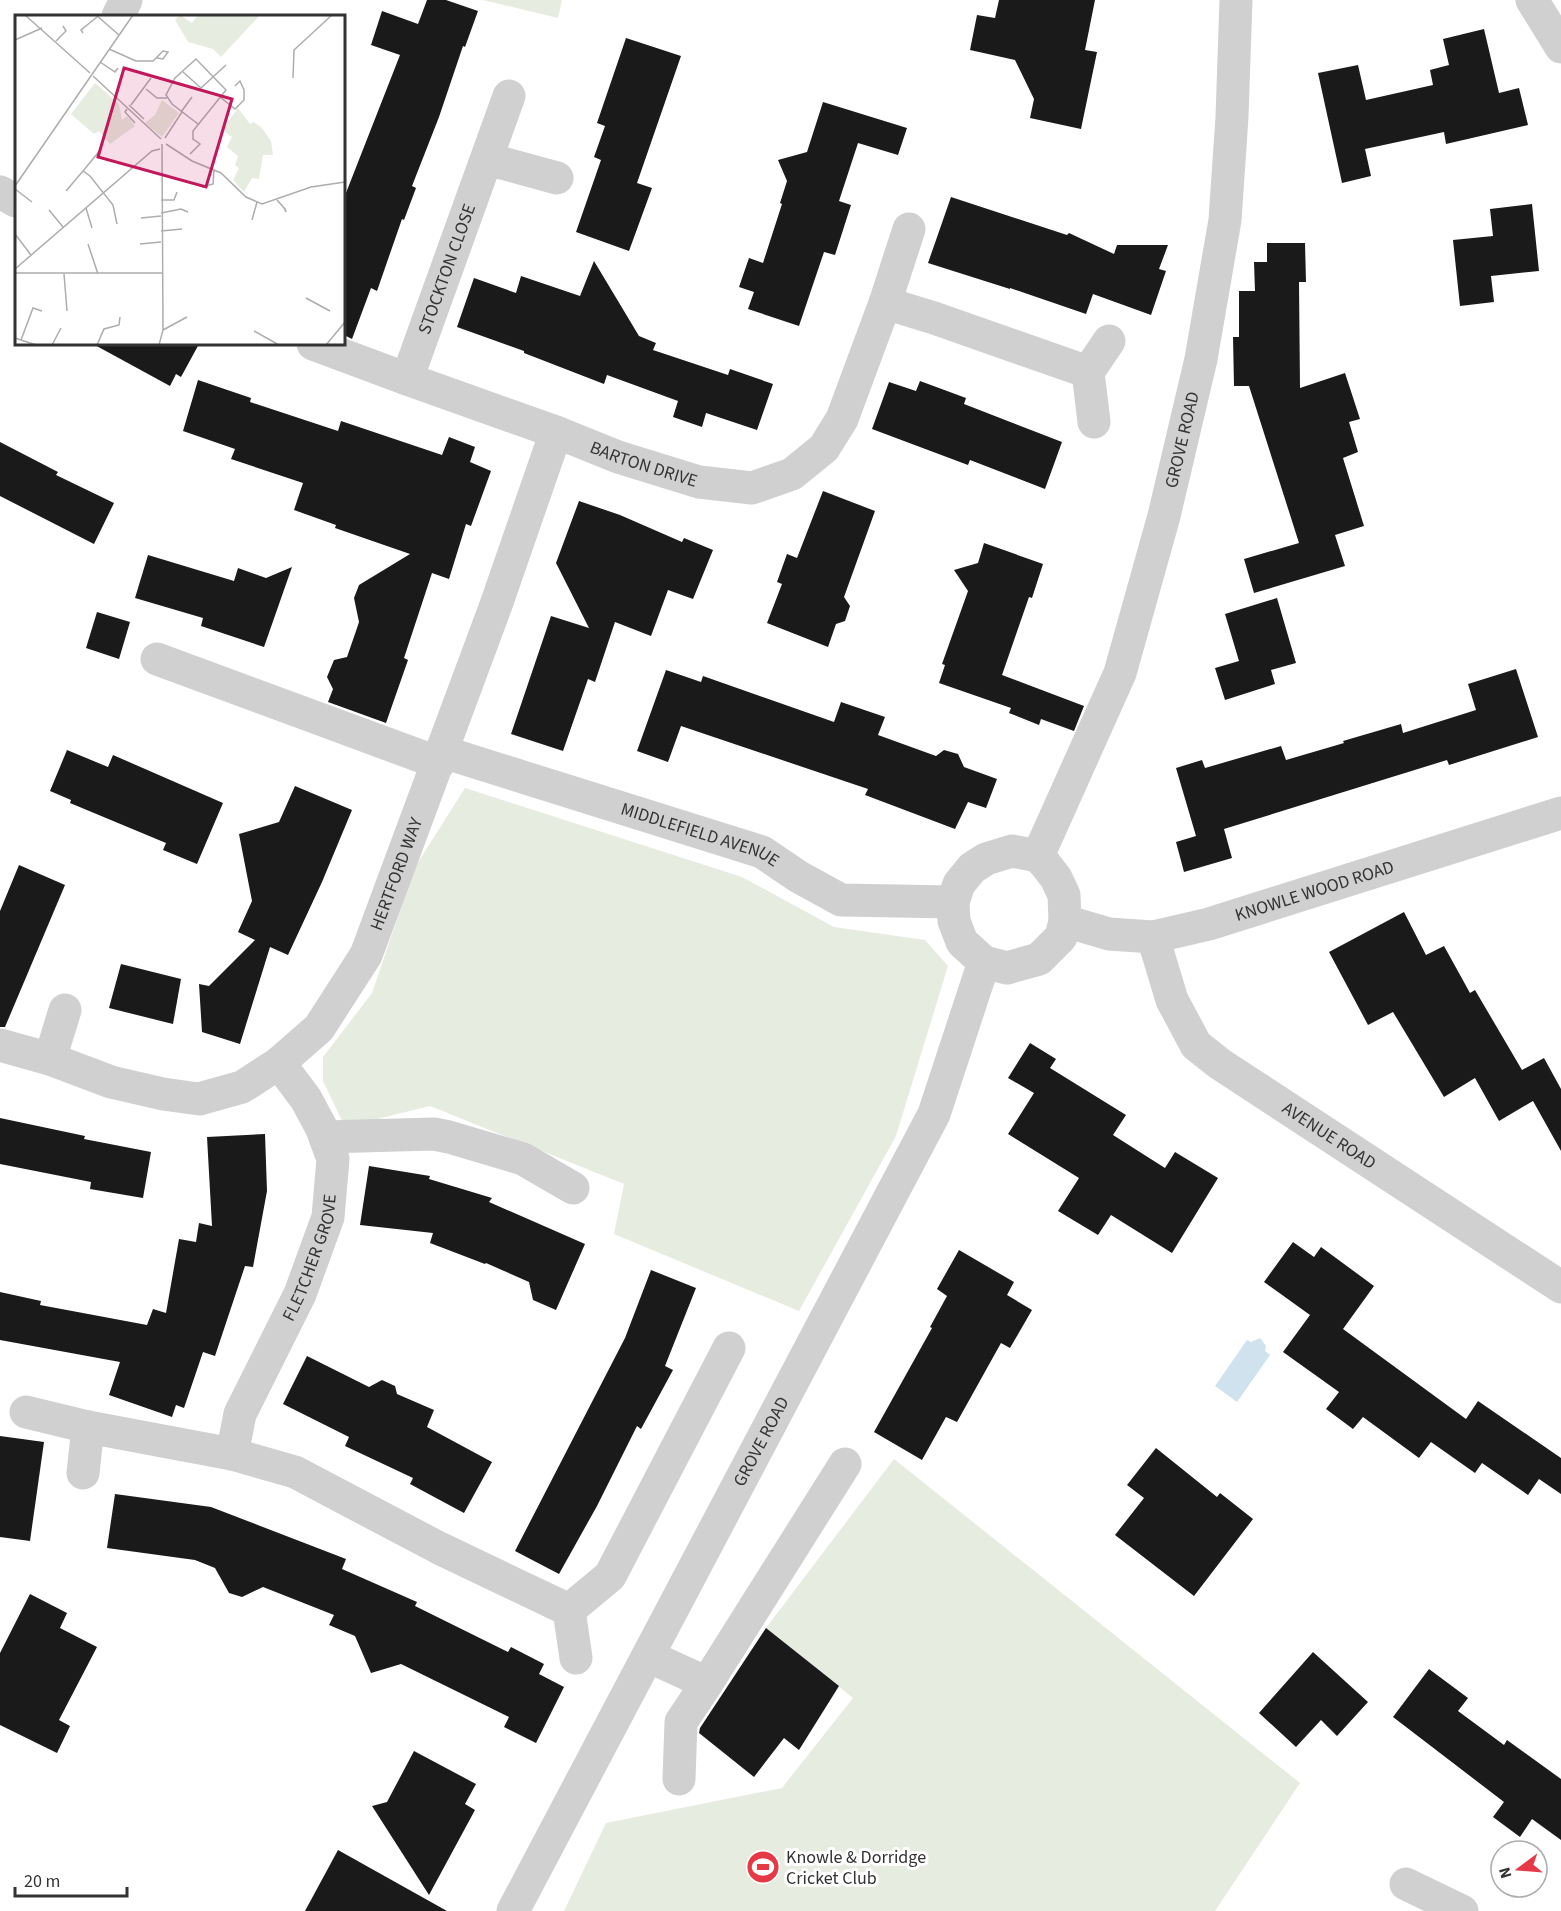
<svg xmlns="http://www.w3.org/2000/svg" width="1561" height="1911" font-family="'Source Sans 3',sans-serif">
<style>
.green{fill:#e6ecdf}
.water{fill:#cfe2ee}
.building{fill:#1a1a1a}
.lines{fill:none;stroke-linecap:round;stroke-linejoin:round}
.minor{stroke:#d0d0d0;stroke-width:33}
.labels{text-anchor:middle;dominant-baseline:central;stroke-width:6;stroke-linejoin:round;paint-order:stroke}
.street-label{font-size:18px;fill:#333;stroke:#fff}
.poi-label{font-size:18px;fill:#333;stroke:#fff;text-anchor:start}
.inset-road{fill:none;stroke:#adadad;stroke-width:1.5}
.view{fill:#c2185b;fill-opacity:0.15;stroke:#c2185b;stroke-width:3}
.inset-edge{fill:none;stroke:#333;stroke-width:3}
</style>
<rect width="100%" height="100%" fill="#fff"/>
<g class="green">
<polygon points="483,0 562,0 558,18"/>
<polygon points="465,788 742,877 834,927 925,940 948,966 896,1136 799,1311 614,1234 624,1184 430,1106 345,1127 323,1081 323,1057 372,993 415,867"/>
<polygon points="894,1459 1300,1783 1215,1911 564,1911 606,1823 782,1788 853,1698 766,1628"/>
</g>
<polygon class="water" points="1260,1338 1266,1346 1265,1351 1270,1355 1237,1402 1215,1386 1247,1340 1251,1342"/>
<g class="building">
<polygon points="427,0 446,0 478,11 465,47 463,46 439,117 412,186 416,188 404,220 402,219 377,291 371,288 352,339 344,335 344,198 400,55 371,45 382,11 418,24"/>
<polygon points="999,0 1095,0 1085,50 1097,52 1081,129 1030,118 1034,99 1015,60 970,50 977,15 995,18"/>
<polygon points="1484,29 1499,93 1519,88 1528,125 1446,144 1444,132 1365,149 1371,176 1342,183 1318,73 1358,65 1366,100 1433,85 1430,70 1449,65 1443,39"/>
<polygon points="626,38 681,56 637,183 652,188 629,251 576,232 601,160 594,157 605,126 597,123"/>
<polygon points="823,102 907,128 898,155 858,143 839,201 851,205 835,255 824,252 799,326 748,309 754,292 739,287 749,258 763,263 782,204 780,203 787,181 778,160 807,152"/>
<polygon points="951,197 1067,235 1069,233 1114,254 1117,245 1168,245 1159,269 1166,271 1151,315 1093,294 1086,314 1010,288 1010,289 928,263"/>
<polygon points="1532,204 1539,271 1491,276 1494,302 1460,306 1453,240 1493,236 1490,209"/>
<polygon points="1267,243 1305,243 1306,282 1299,282 1300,388 1345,373 1360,419 1349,422 1358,452 1343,458 1364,526 1335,535 1345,566 1254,593 1244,559 1299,543 1249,386 1234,386 1233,337 1239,337 1239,291 1255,291 1254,262 1267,262"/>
<polygon points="594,261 639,336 656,343 653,350 728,375 730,369 773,384 757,430 706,413 702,427 673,417 678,401 607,375 604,384 524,353 524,351 457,327 474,278 516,293 521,276 580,296"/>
<polygon points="93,344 199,344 181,377 176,374 170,386"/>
<polygon points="198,380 251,398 250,402 338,431 341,421 442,455 449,437 475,447 470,462 491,471 471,526 466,524 449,579 432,573 404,658 408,660 386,723 328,702 333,689 327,677 334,660 347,657 356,631 359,622 354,598 359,585 410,554 335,528 336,525 294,510 303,483 231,459 235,449 183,431"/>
<polygon points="920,381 966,398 964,404 1062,442 1045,489 970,460 968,465 872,429 889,382 916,391"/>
<polygon points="0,442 58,472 56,475 114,503 94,544 0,496"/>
<polygon points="823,491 875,511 844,597 850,606 845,621 836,624 828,647 767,623 782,584 777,582 787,554 797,558"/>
<polygon points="579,501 620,515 682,542 684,538 713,550 693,599 668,590 651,636 615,622 595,682 588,679 563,751 511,734 551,616 589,628 556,563"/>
<polygon points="984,543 1043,564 1032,598 1029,597 1002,675 1084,706 1074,731 1041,719 1039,725 1009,713 1011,708 939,683 945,665 942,664 968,591 954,570 978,563"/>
<polygon points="148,555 234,581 238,568 266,578 292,567 264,647 201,626 203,618 135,598"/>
<polygon points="1277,598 1296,663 1271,670 1275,684 1225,700 1215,668 1239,661 1225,614"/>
<polygon points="97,612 130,622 119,659 86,648"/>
<polygon points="1516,669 1538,737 1449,765 1447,760 1224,829 1232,858 1184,872 1176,842 1196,836 1176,768 1202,760 1205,768 1281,746 1286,760 1344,743 1343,741 1401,724 1403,733 1476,710 1468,684"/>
<polygon points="666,670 701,682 703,676 834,722 841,702 885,717 878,735 936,756 944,750 958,754 964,767 997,779 986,808 968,802 955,829 865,795 868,789 681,726 668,762 637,751"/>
<polygon points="67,750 108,767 113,755 223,803 197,864 163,850 166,843 70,803 71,800 50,791"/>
<polygon points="295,786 352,810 322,882 288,955 270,947 240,1044 202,1032 199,984 209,986 255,940 238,932 252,901 239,834 279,822"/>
<polygon points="19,865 65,885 5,1027 0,1027 0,911"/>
<polygon points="1404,912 1426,955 1444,946 1470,993 1475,990 1522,1070 1544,1058 1561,1089 1561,1151 1533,1101 1499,1121 1475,1078 1444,1097 1393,1012 1368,1025 1329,952"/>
<polygon points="121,964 181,979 173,1024 109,1008"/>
<polygon points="1030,1043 1056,1059 1050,1068 1126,1115 1113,1135 1165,1168 1175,1152 1218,1178 1172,1253 1111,1215 1098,1235 1058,1211 1079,1178 1008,1134 1034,1093 1008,1078"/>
<polygon points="0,1118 85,1136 84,1139 151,1152 143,1198 90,1189 91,1182 0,1164"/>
<polygon points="265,1134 267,1191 253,1267 245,1266 215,1356 203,1352 184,1408 176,1405 172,1417 109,1395 120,1362 0,1340 0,1292 41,1301 40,1305 147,1325 153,1309 166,1313 179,1239 196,1242 199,1223 212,1226 207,1137"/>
<polygon points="369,1166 430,1176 429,1179 492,1198 489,1202 585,1244 556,1310 533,1300 529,1282 486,1263 485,1264 430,1243 433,1233 360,1225"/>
<polygon points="1293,1242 1314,1257 1321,1247 1374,1286 1343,1329 1466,1419 1478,1401 1561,1458 1561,1494 1539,1479 1528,1495 1482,1463 1475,1473 1431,1442 1419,1458 1363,1417 1353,1429 1326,1409 1339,1392 1283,1352 1310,1315 1264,1282"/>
<polygon points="959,1250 1014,1282 1007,1295 1032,1310 1010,1348 1001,1343 957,1422 946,1417 922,1460 874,1432 932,1328 930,1327 947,1296 937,1289"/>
<polygon points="651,1270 696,1288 665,1366 673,1370 641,1429 637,1426 597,1506 559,1574 515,1551 625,1338"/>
<polygon points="307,1356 369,1387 382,1380 395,1386 397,1394 434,1410 427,1427 492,1462 464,1513 410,1484 413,1478 345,1446 349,1437 283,1404"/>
<polygon points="0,1436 44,1442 30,1541 0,1537"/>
<polygon points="1156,1448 1217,1497 1220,1493 1253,1519 1194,1596 1115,1535 1144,1498 1127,1485"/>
<polygon points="115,1494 211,1507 346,1559 342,1569 417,1602 415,1606 508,1652 511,1647 544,1664 539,1674 564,1687 536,1743 504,1727 509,1717 401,1664 371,1673 355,1636 329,1625 334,1615 263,1587 242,1597 229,1593 215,1568 195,1560 107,1548"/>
<polygon points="30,1594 67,1613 60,1628 97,1647 59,1720 70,1726 57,1753 0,1725 0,1653"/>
<polygon points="766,1628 839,1686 799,1750 784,1738 754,1777 699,1733 700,1728"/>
<polygon points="1313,1652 1368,1702 1337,1736 1321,1720 1296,1747 1259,1713"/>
<polygon points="1429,1669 1468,1698 1458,1711 1504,1745 1507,1740 1561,1779 1561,1840 1532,1819 1520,1837 1493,1817 1504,1802 1393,1717"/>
<polygon points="414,1751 476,1784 465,1804 475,1810 429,1895 372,1806 387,1802"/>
<polygon points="338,1850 447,1911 305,1911"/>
</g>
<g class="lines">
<g class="minor">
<polyline points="1532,0 1561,47"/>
<polyline points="118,16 126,0"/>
<polyline points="487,159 557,178"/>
<polyline points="0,192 16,201"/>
<polyline points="885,303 909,229"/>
<path id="s1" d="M313 344 407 379 556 432 618 457 699 482 752 488 792 474 824 448 842 419 885 303 934 318 1088 372 1094 422"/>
<polyline points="1088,372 1109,341"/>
<path id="s2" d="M407 379 509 96"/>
<polyline points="157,659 439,763"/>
<path id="s3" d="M443 752 762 852 799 877 841 900 953 902"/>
<polygon points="1012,851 1038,856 1046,865 1056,878 1064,895 1065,921 1061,937 1039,959 1007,968 984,962 962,942 954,921 953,902 959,884 972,868 986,859"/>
<path id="s4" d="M1038 856 1120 673 1164 516 1201 359 1225 220 1232 117 1236 0"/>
<path id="s5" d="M1065 921 1109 934 1153 937 1209 924 1561 813"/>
<path id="s6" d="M1153 937 1172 1000 1196 1045 1220 1064 1561 1287"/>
<path id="s7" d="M0 1045 50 1059 111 1082 163 1094 199 1099 242 1087 279 1063 319 1028 366 955 496 605 556 432"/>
<polyline points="50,1059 65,1010"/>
<polyline points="325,1137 434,1134 449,1137 523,1159 573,1188"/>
<polyline points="26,1412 88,1427 232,1454 295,1472 439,1548 569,1610"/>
<path id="s8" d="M232 1454 240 1414 300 1294 328 1217 333 1159 322 1129 306 1099 279 1063"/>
<polyline points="83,1473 88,1427"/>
<polyline points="648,1656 707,1683 845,1464"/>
<polyline points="576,1658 569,1610 610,1576 729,1348"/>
<polyline points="679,1779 681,1722 707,1683"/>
<polyline points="1406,1884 1462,1911"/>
<path id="s9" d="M513 1911 934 1114 984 962"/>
</g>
</g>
<defs>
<symbol id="stadium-disc" viewBox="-11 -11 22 22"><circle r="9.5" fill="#e63946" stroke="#fff"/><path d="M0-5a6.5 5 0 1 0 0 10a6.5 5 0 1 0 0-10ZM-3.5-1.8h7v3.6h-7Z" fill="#fff"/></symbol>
</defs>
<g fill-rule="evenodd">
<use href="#stadium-disc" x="744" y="1848" width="38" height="38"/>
</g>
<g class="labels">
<g class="street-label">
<text stroke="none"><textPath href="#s2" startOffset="117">STOCKTON CLOSE</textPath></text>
<text stroke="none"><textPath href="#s4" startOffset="442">GROVE ROAD</textPath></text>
<text stroke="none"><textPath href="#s1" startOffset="352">BARTON DRIVE</textPath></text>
<text stroke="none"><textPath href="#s3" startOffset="270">MIDDLEFIELD AVENUE</textPath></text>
<text stroke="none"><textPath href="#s7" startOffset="522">HERTFORD WAY</textPath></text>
<text stroke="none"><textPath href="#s5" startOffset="258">KNOWLE WOOD ROAD</textPath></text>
<text stroke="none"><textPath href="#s6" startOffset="278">AVENUE ROAD</textPath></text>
<text stroke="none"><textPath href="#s8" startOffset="213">FLETCHER GROVE</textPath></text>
<text stroke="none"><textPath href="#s9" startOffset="531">GROVE ROAD</textPath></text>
</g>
<g class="poi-label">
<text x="786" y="1857">Knowle &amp; Dorridge<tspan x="786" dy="21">Cricket Club</tspan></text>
</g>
</g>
<g transform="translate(15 15)">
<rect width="330" height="330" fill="#fff"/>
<path d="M165 0 177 8 183 0H245L206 42 198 34 173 27 160 5ZM80 68 104 89 107 105 112 101 120 111 95 129 84 116 79 119 56 99ZM147 85 164 98 147 122 130 108 140 100ZM223 93 235 109 239 107 247 113 256 126 258 140H248L244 164 237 163 229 177 218 165 224 153 220 150 223 141 212 132 217 122 207 115Z" fill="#e6ecdf"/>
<path class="inset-road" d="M10 0 75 58M81 0 104 20M68 18 66 15 82 2M0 25 27 13M41 26 51 16 48 11M94 34 121 46M121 46H138L148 36 153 37 148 44 142 43M85 47 100 57 103 53M168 57 186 73 211 50M78 61 146 124M278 63 279 35 317 0M131 74 142 83H152M205 82 220 94 229 85V75L225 66 220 71M114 90 129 104M116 90 136 63M112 94 110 97 120 108M166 97 177 82M150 123 167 97M151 129 177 146 206 158 231 182 247 189 296 172 330 167M175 139 185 129 178 124V116L211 75 181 44 160 63 151 80 157 89 183 109M68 156 87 133M0 171 118 0M187 172 198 169 199 155M0 174 17 187M51 176 68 156 75 161 98 190 102 209M146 185H159L162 177M262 185 270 194 271 197 269 193M71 193 77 213M34 195 48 212M146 198 166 194 173 197M126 203 146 201M237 205 242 187M146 216 167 214M0 219 16 240M73 229 83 259M125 229 146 227M0 254 137 136 145 134M0 258H147M49 259 52 296M291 283 315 296M148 315 172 302M239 316 264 330M0 323 21 330M6 325 18 293 27 296M37 330 46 313M82 330 89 314 104 310 105 302M144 330 148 315 147 129M311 330 330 307"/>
<path class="view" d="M109 53 217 84 191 172 83 142Z"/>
<rect width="330" height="330" class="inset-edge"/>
</g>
<g transform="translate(1519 1869) rotate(254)"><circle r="28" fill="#ffffff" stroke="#adadad" stroke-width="1.5"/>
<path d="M0-4.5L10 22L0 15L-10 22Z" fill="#e63946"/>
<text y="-9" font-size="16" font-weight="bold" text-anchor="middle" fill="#333333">N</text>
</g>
<path d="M15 1887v9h112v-9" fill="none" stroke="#333333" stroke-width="3"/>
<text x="24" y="1887" font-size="18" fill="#333333" stroke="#ffffff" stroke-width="4.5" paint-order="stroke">20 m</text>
</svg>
